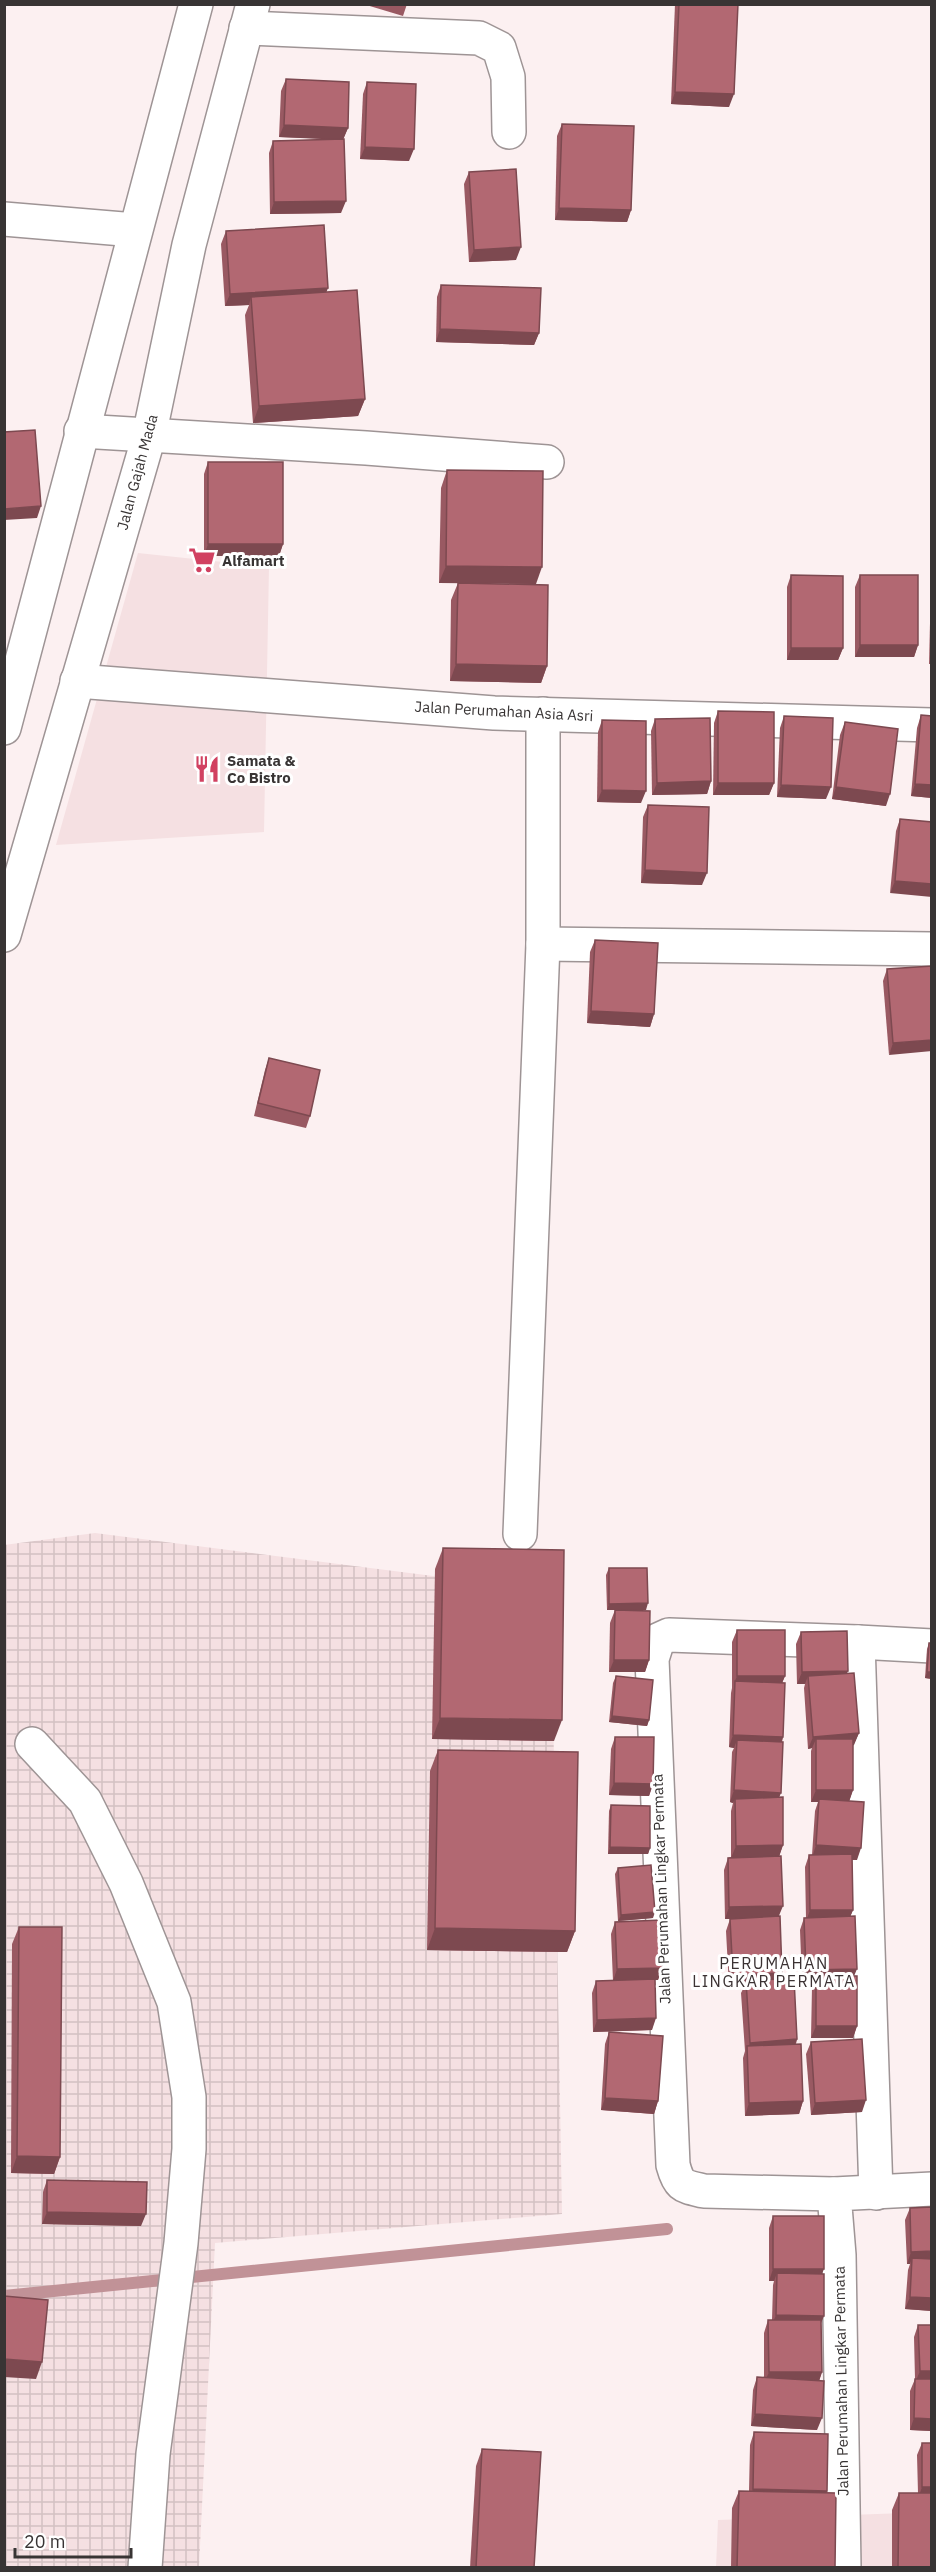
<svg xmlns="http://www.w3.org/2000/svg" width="936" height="2572" font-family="'IBM Plex Sans',sans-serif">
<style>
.built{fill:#f5e0e2}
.industrial{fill:url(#industrial-grid)}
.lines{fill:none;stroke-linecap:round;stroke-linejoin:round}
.stream{stroke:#c19297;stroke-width:12}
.minor-casing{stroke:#9e9495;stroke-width:36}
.major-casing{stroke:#9e9495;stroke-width:36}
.minor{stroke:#fff;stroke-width:33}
.major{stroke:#fff;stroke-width:33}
.wall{fill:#995962}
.shaded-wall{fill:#7d4950}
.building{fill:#b26872;stroke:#7d4950;stroke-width:1.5}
.labels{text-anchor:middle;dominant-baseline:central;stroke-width:6;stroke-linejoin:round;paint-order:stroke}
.street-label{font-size:15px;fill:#383434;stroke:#fff}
.poi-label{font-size:15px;font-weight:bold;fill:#383434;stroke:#fff;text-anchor:start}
.neighbourhood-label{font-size:16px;letter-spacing:1.5px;fill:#3b3233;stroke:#fff}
</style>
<defs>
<pattern id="industrial-grid" width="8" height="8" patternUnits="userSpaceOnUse" patternTransform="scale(1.5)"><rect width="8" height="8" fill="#f5e0e2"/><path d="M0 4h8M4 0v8" fill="none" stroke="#d3c1c2"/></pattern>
</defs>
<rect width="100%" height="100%" fill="#fcf0f1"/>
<g class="built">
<polygon points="138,553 269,567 264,832 56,845"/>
<polygon points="931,2512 931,2567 716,2568 718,2520"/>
</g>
<polygon class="industrial" points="95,1533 551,1591 562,2214 215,2243 199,2567 5,2567 4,1545"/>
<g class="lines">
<polyline class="stream" points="4,2296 667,2229"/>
<defs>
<g id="minor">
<polyline points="246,28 479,38 499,48 508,77 509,132"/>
<polyline points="4,219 135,230"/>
<polyline points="81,431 366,448 547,462"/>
<polyline points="77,681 494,713 932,725"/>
<polyline points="543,944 932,949"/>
<polyline points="520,1534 543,944 543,714"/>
<polyline points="858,1642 932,1646"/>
<polyline points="32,1744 85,1801 126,1883 174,2002 189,2097 189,2149 181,2243 153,2454 145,2568"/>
<path d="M834 2194 704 2191C683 2186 679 2187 673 2165L652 1659 658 1640 669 1635 858 1642 876 2193"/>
<polyline points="844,2568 839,2255 834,2194 932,2189"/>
</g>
<g id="major">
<polyline points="4,728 196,4"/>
<polyline points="4,935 149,436 189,245 253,4"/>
</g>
</defs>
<use href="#minor" class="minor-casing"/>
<use href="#major" class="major-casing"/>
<use href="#minor" class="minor"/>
<use href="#major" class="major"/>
</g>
<g class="wall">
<polygon points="363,4 407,4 403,16"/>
<polygon points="675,4 738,4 729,107 671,104"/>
<polygon points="286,79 348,128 343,139 341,213 270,214 269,153 273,141 334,139 279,137 281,91"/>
<polygon points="367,82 409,161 360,159 363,94"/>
<polygon points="562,124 631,210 627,222 555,220 557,136"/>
<polygon points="469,172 516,260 469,262 464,184"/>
<polygon points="226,231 326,292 365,399 358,416 253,423 245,315 249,305 225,306 221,244"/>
<polygon points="441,285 539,333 534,345 436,342 437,297"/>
<polygon points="208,462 283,544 279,556 204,556 204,474"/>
<polygon points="447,470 536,584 475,583 547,666 541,683 450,681 451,600 458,583 439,583 441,488"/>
<polygon points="791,575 843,648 838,660 787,660 787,587"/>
<polygon points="860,575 918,645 914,657 855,657 855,587"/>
<polygon points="932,579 932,664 929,664 931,582"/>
<polygon points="718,711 774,783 769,795 713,795 714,723"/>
<polygon points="921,715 932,716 932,798 911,796 917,728"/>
<polygon points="784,716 826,799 777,797 780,728"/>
<polygon points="655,719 711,781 707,794 652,795 651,731"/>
<polygon points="602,720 641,803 597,802 598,732"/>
<polygon points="845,722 886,806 832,799 840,735"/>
<polygon points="648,805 702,885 641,883 643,817"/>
<polygon points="900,819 932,822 890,893 896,831"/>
<polygon points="595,940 654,1014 650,1027 587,1023 590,952"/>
<polygon points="932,966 889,1055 883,981 887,969"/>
<polygon points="269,1058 310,1116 306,1128 254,1116 265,1070"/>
<polygon points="443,1548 554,1741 432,1739 435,1569"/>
<polygon points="609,1568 646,1610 607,1610 606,1575"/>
<polygon points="615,1610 649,1660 645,1672 609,1672 610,1623"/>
<polygon points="737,1630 785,1676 782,1683 783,1737 782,1742 779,1797 783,1845 779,1856 779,1916 780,1979 797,2039 796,2044 803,2101 799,2114 745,2116 743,2058 745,2051 741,1993 744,1987 729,1987 726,1931 730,1919 736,1919 725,1919 724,1870 728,1858 731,1857 731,1811 733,1803 730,1802 732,1752 734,1748 729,1747 731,1693 732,1688 732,1642"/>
<polygon points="801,1632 847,1673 859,1733 853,1746 853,1790 849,1801 857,1860 852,1860 853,1910 850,1917 857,2026 853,2038 811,2038 812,1987 814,1982 802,1982 800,1930 804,1918 806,1918 805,1867 809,1855 812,1855 815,1811 818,1802 811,1802 811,1751 812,1748 808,1749 804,1688 805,1684 797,1684 796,1644"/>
<polygon points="929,1643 932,1679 925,1678 927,1649"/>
<polygon points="616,1676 649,1720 647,1726 609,1722 613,1683"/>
<polygon points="615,1737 653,1784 649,1796 609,1795 611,1749"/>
<polygon points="438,1750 575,1931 567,1952 427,1950 430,1771"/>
<polygon points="611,1805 650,1848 648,1854 608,1854 609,1811"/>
<polygon points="618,1868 653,1918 618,1921 615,1874"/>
<polygon points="615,1922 662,1968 658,1980 655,1980 652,2030 593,2032 592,1993 596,1981 613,1981 611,1934"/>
<polygon points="19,1927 60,2157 54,2174 11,2173 12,1944"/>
<polygon points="609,2032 658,2101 654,2114 601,2110 605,2044"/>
<polygon points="811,2042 862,2112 811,2115 806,2054"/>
<polygon points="47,2180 141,2226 42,2224 43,2192"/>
<polygon points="910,2208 932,2311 905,2309 908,2270 910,2264 907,2264 905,2220"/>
<polygon points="773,2216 822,2274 821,2323 822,2372 819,2381 817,2430 751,2426 753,2390 757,2377 764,2378 764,2333 768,2320 772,2320 773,2285 774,2281 769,2281 769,2228"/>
<polygon points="918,2325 932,2431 910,2430 910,2391 915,2379 914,2337"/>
<polygon points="754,2432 827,2491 835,2568 731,2568 732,2508 739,2491 749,2491 750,2445"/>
<polygon points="922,2443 932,2568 892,2568 892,2510 899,2493 918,2493 917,2455"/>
<polygon points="482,2449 534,2568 470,2568 476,2466"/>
</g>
<g class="shaded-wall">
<polygon points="675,92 734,94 729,107 671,104"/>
<polygon points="284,125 348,128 343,140 279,137"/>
<polygon points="365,147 414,149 409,161 360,159"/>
<polygon points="346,201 341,213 270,214 274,202"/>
<polygon points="559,208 631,210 627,222 555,220"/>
<polygon points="521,247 516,260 469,262 474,250"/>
<polygon points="328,288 323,301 251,297 249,305 225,306 230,294"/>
<polygon points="440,329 539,333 534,345 436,342"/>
<polygon points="365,399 358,416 253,423 259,406"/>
<polygon points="41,506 37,518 4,520 4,509"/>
<polygon points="208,544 283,544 279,556 204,556"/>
<polygon points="446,566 542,567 536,584 439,583"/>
<polygon points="860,645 918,645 914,657 855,657"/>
<polygon points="791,648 843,648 838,660 787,660"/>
<polygon points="456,664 547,666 541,683 450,681"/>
<polygon points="711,781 707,794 652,795 657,783"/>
<polygon points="718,783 774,783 769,795 713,795"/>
<polygon points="915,784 932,785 932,798 911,796"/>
<polygon points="781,785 831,787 826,799 777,797"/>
<polygon points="836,787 890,794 886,806 832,799"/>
<polygon points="602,790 646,791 641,803 597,802"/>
<polygon points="645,870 707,873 702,885 641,883"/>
<polygon points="895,881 932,884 932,897 890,893"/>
<polygon points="591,1011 654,1014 650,1027 587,1023"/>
<polygon points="932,1040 932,1051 889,1055 893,1043"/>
<polygon points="648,1603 646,1610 607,1610 609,1604"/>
<polygon points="614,1660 649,1660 645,1672 609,1672"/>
<polygon points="848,1671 843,1683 808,1676 805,1684 797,1684 802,1672"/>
<polygon points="927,1672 932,1672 932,1679 925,1678"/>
<polygon points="737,1676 785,1676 780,1688 735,1681"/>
<polygon points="612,1716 649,1720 647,1726 609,1722"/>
<polygon points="440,1718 562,1720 554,1741 432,1739"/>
<polygon points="859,1733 854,1745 816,1748 816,1739 812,1748 808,1749 813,1737"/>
<polygon points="733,1735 783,1737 779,1749 737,1740 734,1748 729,1747"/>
<polygon points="614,1783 653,1784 649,1796 609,1795"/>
<polygon points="734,1790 781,1793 776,1805 735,1799 733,1803 730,1802"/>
<polygon points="816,1790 853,1790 849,1802 819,1799 818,1802 811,1802"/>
<polygon points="783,1845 779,1857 731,1858 736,1846"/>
<polygon points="816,1845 861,1848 857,1860 812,1858"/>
<polygon points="610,1847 650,1848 648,1854 608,1854"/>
<polygon points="783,1906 778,1918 725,1919 729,1907"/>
<polygon points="810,1910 853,1910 848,1922 806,1922"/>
<polygon points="655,1912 653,1918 618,1921 621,1915"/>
<polygon points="435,1928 575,1931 567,1952 427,1950"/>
<polygon points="662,1968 658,1980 613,1981 617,1969"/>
<polygon points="857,1969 852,1981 816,1975 814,1982 802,1982 806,1970"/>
<polygon points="782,1973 778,1985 746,1981 744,1987 729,1987 733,1975"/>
<polygon points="656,2018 652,2030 593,2032 597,2020"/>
<polygon points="816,2026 857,2026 853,2038 811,2038"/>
<polygon points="797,2039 793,2051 747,2049 750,2043"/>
<polygon points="605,2098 658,2101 654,2114 601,2110"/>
<polygon points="866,2100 862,2112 811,2115 815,2103"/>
<polygon points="803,2101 799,2114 745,2116 749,2103"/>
<polygon points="17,2156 60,2157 54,2174 11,2173"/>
<polygon points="47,2212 146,2214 141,2226 42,2224"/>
<polygon points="932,2251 932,2263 912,2258 910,2264 907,2264 911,2252"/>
<polygon points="773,2269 824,2269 819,2281 777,2273 774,2281 769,2281"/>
<polygon points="910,2297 932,2298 932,2311 905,2309"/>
<polygon points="776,2315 824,2316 819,2328 771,2327"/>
<polygon points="4,2359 42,2362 36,2379 4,2377"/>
<polygon points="920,2371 932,2371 932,2383 915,2383"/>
<polygon points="769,2372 822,2372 818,2384 764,2384"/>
<polygon points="755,2414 822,2418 817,2430 751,2426"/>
<polygon points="914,2418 932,2419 932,2431 910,2430"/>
<polygon points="922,2487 932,2487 932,2499 918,2499"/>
<polygon points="753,2489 827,2491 822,2503 748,2502"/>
</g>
<g class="building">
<polygon points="679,4 738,4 734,94 675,92"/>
<polygon points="286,79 349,82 348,128 284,125"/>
<polygon points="367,82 416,84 414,149 365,147"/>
<polygon points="562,124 634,126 631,210 559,208"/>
<polygon points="344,139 346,201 274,202 273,141"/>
<polygon points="516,169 521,247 474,250 469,172"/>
<polygon points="324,225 328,288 230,294 226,231"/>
<polygon points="441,285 541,288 539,333 440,329"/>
<polygon points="357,290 365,399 259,406 251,297"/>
<polygon points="35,430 41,506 4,509 4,432"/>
<rect x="208" y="462" width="75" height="82"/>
<polygon points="447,470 543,471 542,567 446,566"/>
<polygon points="791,575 843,576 843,648 791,648"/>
<rect x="860" y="575" width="58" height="70"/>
<polygon points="458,583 548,585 547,666 456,664"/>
<polygon points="718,711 774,712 774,783 718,783"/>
<polygon points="921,715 932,716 932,785 915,784"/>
<polygon points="784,716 833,718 831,787 781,785"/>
<polygon points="710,718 711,781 657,783 655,719"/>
<polygon points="602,720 646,721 646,791 602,790"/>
<polygon points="845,722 898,729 890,794 836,787"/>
<polygon points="648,805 709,807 707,873 645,870"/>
<polygon points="900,819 932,822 932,884 895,881"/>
<polygon points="595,940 658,943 654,1014 591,1011"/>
<polygon points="932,966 932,1040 893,1043 887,969"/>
<polygon points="269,1058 320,1070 310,1116 258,1103"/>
<polygon points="443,1548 564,1550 562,1720 440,1718"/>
<polygon points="609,1568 647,1568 648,1603 609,1604"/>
<polygon points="615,1610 650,1611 649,1660 614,1660"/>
<rect x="737" y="1630" width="48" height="46"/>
<polygon points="847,1631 848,1671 802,1672 801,1632"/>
<polygon points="929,1643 932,1643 932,1672 927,1672"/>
<polygon points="854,1673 859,1733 813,1737 808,1676"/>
<polygon points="616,1676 653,1680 649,1720 612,1716"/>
<polygon points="735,1681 785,1683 783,1737 733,1735"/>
<polygon points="615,1737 654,1737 653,1784 614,1783"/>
<rect x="816" y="1739" width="37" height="51"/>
<polygon points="737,1740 783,1742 781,1793 734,1790"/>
<polygon points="438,1750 578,1752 575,1931 435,1928"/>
<polygon points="783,1797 783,1845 736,1846 735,1799"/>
<polygon points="819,1799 864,1802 861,1848 816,1845"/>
<polygon points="611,1805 650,1806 650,1848 610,1847"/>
<polygon points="852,1854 853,1910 810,1910 809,1855"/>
<polygon points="781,1856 783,1906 729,1907 728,1858"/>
<polygon points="651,1865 655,1912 621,1915 618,1868"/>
<polygon points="780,1916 782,1973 733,1975 730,1919"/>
<polygon points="855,1916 857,1969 806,1970 804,1918"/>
<polygon points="661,1920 662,1968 617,1969 615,1922"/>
<polygon points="19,1927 62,1927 60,2157 17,2156"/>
<polygon points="816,1975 857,1976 857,2026 816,2026"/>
<polygon points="794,1978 797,2039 750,2043 746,1981"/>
<polygon points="655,1979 656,2018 597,2020 596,1981"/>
<polygon points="609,2032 663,2036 658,2101 605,2098"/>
<polygon points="862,2039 866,2100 815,2103 811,2042"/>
<polygon points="801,2044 803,2101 749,2103 747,2046"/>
<polygon points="47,2180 147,2182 146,2214 47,2212"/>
<polygon points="932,2207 932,2251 911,2252 910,2208"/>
<rect x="773" y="2216" width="51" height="53"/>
<polygon points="912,2258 932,2259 932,2298 910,2297"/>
<polygon points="777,2273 824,2274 824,2316 776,2315"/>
<polygon points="4,2296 48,2300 42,2362 4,2359"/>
<polygon points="768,2320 821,2320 822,2372 769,2372"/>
<polygon points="918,2325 932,2325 932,2371 920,2371"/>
<polygon points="757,2377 824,2381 822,2418 755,2414"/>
<polygon points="915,2379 932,2379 932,2419 914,2418"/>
<polygon points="754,2432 828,2434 827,2491 753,2489"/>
<rect x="922" y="2443" width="10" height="44"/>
<polygon points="482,2449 541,2452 534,2568 476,2568"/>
<polygon points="739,2491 836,2493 835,2568 737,2568"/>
<polygon points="899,2493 932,2493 932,2568 898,2568"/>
</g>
<defs>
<symbol id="supermarket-bare" viewBox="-9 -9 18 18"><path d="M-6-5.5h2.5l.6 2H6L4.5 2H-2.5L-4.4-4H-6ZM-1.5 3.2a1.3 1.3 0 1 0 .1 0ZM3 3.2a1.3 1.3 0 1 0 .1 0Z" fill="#d14161" stroke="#fff" stroke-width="2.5" paint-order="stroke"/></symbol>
<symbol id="restaurant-bare" viewBox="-9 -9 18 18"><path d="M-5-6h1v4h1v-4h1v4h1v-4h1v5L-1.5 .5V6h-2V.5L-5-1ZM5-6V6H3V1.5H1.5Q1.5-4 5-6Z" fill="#d14161" stroke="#fff" stroke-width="2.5" paint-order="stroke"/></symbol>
</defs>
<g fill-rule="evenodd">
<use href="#supermarket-bare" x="183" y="541" width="38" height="38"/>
<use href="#restaurant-bare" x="188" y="750" width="38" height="38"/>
</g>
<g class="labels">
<g class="street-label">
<text transform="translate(137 472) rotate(-75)">Jalan Gajah Mada</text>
<text transform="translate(504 711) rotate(3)">Jalan Perumahan Asia Asri</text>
<text transform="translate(661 1889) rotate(-92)">Jalan Perumahan Lingkar Permata</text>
<text transform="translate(841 2381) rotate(-91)">Jalan Perumahan Lingkar Permata</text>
</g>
<g class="poi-label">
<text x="222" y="560">Alfamart</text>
<text x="227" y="760">Samata &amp;<tspan x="227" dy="17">Co Bistro</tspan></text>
</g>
<g class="neighbourhood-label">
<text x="774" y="1963">PERUMAHAN<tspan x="774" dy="18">LINGKAR PERMATA</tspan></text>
</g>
</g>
<rect width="936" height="2572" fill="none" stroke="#383434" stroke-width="12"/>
<path d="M15 2548v9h116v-9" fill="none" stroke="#383434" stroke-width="3"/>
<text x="24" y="2548" font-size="18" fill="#383434" stroke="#ffffff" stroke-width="4.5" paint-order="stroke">20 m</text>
</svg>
